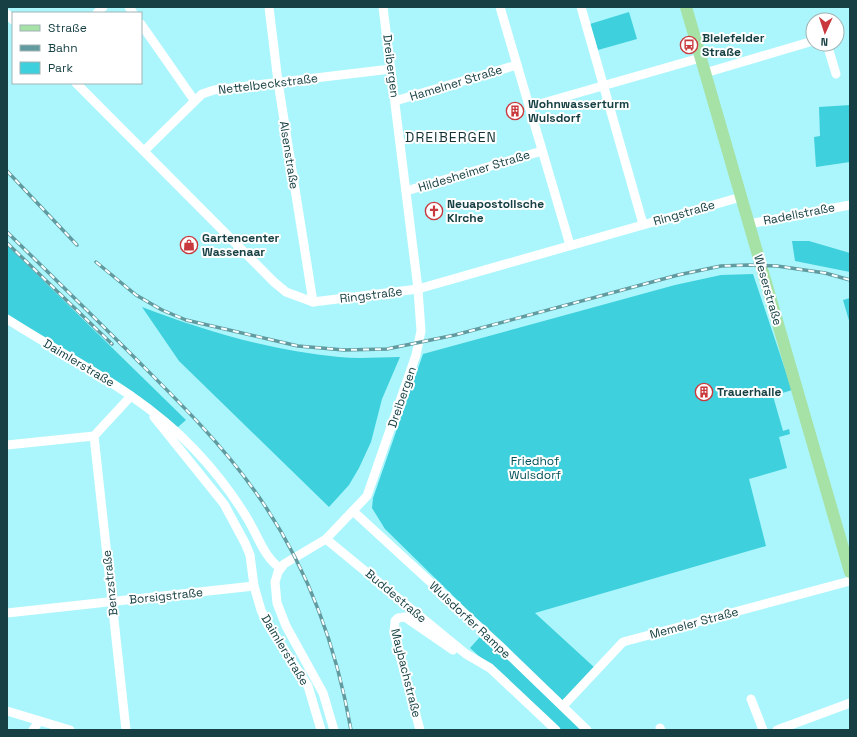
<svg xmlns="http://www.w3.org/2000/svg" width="857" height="737" font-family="'Space Grotesk',sans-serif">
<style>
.green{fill:#3ed0dc}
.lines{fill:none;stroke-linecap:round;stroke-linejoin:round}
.minor{stroke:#fff;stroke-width:9}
.major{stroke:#a6e2a5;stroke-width:12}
.rail-casing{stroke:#619ba0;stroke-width:3.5}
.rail{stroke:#fff;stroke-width:2;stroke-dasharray:6;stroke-linecap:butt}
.labels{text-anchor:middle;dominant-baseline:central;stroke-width:4;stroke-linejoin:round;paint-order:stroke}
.poi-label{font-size:12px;font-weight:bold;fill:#174044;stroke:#fff;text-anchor:start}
.street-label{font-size:12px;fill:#174044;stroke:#fff}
.park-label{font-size:12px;fill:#015359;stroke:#fff}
.quarter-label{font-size:14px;letter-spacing:1px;fill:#153437;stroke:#fff}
</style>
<rect width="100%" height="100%" fill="#abf6fd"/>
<g class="green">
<polygon points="629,12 637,39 598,50 590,24"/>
<polygon points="850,105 850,162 816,167 814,137 820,136 819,107"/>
<polygon points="792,241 809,241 850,253 850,272 795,261"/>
<polygon points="7,245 186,420 178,427 140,397 7,316"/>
<polygon points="753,274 792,390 773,396 783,431 789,429 790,434 779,437 787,468 749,479 766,546 535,613 595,668 563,701 583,730 560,730 470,648 487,629 385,529 372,508 373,498 423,354 675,285 721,275"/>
<polygon points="850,298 850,324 843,300"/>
<path d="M142 307C205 331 272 351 339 357 359 359 380 357 400 357L382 399 371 442 359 468 349 485 329 507 179 361Z"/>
</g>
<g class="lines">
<g class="minor">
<polyline points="129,7 133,13"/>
<polyline points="269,7 278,82 313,302"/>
<polyline points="500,7 570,245"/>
<polyline points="581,7 643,224"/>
<polyline points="97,13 103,7"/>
<polyline points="7,14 13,20"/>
<polyline points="141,24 194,100"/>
<polyline points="827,44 836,74"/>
<polyline points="705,73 813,41"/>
<polyline points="76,83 274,282 286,292 313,302 418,289 741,197"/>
<polyline points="395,101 517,65"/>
<polyline points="529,107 700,58"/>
<polyline points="144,151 202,94 214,90 391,69"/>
<polyline points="406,191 542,151"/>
<polyline points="749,224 850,205"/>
<path d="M7 319C71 360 141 393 194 449 214 470 232 493 247 518 258 536 264 557 280 568"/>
<polyline points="154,417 224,504 245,543 250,555 254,586 261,610 267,623 308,686 321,730"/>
<polyline points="94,436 126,730"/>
<polyline points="7,445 94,436 131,396"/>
<polyline points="353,511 499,645 587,730"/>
<polyline points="326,539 466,654 490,668 556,730"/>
<polyline points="7,613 254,586"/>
<polyline points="751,699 763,730"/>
<polyline points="563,706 623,642 850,581"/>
<polyline points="7,711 70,730"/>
<polyline points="660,728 661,730"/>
<polyline points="33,730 39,721"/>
<polyline points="334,730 323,693 286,626 277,603 275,582 278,572 284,564 326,539 367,496 416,355 421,331 418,289 383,7"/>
<polyline points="420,730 394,633 395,621 398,618 405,617 453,650"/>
<polyline points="777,730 850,703"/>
</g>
<polyline class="major" points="686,7 850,572"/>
<defs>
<g id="rail">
<polyline points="7,171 77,245"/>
<path d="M7 232C50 274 93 316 135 358 177 400 220 442 254 490 306 562 336 644 351 730"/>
<polyline points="7,243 112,344"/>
<polyline points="96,262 136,295 162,310 186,320 298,346 344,350 387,349 455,335 678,275 721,266 747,265 777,266 825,273 850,280"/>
</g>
</defs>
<use href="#rail" class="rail-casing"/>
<use href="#rail" class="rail"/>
</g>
<defs>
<symbol id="bus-ring" viewBox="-11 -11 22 22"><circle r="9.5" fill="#fff" stroke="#c8383d" stroke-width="1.5"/><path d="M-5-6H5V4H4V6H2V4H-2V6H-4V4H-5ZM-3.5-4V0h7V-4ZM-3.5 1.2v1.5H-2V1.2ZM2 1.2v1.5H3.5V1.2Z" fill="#c8383d"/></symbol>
<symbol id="building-ring" viewBox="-11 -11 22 22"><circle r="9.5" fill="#fff" stroke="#c8383d" stroke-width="1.5"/><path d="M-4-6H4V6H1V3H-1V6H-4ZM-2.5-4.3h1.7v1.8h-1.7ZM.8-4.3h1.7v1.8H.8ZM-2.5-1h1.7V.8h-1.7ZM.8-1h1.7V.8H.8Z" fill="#c8383d"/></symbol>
<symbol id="church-ring" viewBox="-11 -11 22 22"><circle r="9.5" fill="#fff" stroke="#c8383d" stroke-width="1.5"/><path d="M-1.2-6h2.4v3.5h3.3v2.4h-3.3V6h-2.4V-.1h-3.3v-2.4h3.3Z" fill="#c8383d"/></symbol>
<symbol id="shop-ring" viewBox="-11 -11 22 22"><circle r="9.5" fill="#fff" stroke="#c8383d" stroke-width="1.5"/><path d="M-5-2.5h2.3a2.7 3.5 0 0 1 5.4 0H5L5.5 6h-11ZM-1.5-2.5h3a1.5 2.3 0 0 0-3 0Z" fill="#c8383d"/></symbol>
</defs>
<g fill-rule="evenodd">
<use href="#bus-ring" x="679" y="35" width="20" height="20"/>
<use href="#building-ring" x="505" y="101" width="20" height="20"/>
<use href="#church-ring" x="424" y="201" width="20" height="20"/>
<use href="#shop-ring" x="179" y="235" width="20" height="20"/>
<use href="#building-ring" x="694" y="382" width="20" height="20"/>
</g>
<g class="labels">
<g class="poi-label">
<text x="702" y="38">Bielefelder<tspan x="702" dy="14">Straße</tspan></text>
<text x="528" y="104">Wohnwasserturm<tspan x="528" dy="14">Wulsdorf</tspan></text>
<text x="447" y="204">Neuapostolische<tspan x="447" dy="14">Kirche</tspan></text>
<text x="202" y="238">Gartencenter<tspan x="202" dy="14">Wassenaar</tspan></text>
<text x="717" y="392">Trauerhalle</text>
</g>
<g class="street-label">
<text transform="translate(391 66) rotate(83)">Dreibergen</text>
<text transform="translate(456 83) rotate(-17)">Hamelner Straße</text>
<text transform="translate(268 84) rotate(-7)">Nettelbeckstraße</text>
<text transform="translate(289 155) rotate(81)">Alsenstraße</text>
<text transform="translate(474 171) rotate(-17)">Hildesheimer Straße</text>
<text transform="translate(684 213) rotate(-16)">Ringstraße</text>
<text transform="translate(799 214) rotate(-11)">Radellstraße</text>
<text transform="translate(768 290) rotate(74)">Weserstraße</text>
<text transform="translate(371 295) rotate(-7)">Ringstraße</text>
<text transform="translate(79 363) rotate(31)">Daimlerstraße</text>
<text transform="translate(402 397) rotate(-71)">Dreibergen</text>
<text transform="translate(110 583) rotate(-96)">Benzstraße</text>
<text transform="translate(166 596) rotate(-6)">Borsigstraße</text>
<text transform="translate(396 596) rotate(40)">Buddestraße</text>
<text transform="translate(470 620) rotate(43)">Wulsdorfer Rampe</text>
<text transform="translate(694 623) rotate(-15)">Memeler Straße</text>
<text transform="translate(285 650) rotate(59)">Daimlerstraße</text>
<text transform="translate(406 673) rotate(76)">Maybachstraße</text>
</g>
<g class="park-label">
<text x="535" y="461">Friedhof<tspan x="535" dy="14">Wulsdorf</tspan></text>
</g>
<g class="quarter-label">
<text x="451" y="137">DREIBERGEN</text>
</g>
</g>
<rect width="857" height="737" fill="none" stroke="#174044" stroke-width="16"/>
<rect x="12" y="12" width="130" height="72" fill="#ffffff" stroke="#a2b3b4"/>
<rect x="20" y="25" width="20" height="6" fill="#a6e2a5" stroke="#a2b3b4"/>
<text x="48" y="32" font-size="12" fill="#174044">Straße</text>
<rect x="20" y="45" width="20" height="6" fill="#619ba0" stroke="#a2b3b4"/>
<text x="48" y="52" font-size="12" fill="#174044">Bahn</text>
<rect x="20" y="62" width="20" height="12" fill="#3ed0dc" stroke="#a2b3b4"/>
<text x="48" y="72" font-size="12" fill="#174044">Park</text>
<g transform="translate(825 32) rotate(183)"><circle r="19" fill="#ffffff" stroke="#a2b3b4"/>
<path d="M0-3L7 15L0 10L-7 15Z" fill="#c8383d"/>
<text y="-6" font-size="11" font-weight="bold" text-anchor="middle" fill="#174044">N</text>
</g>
</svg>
